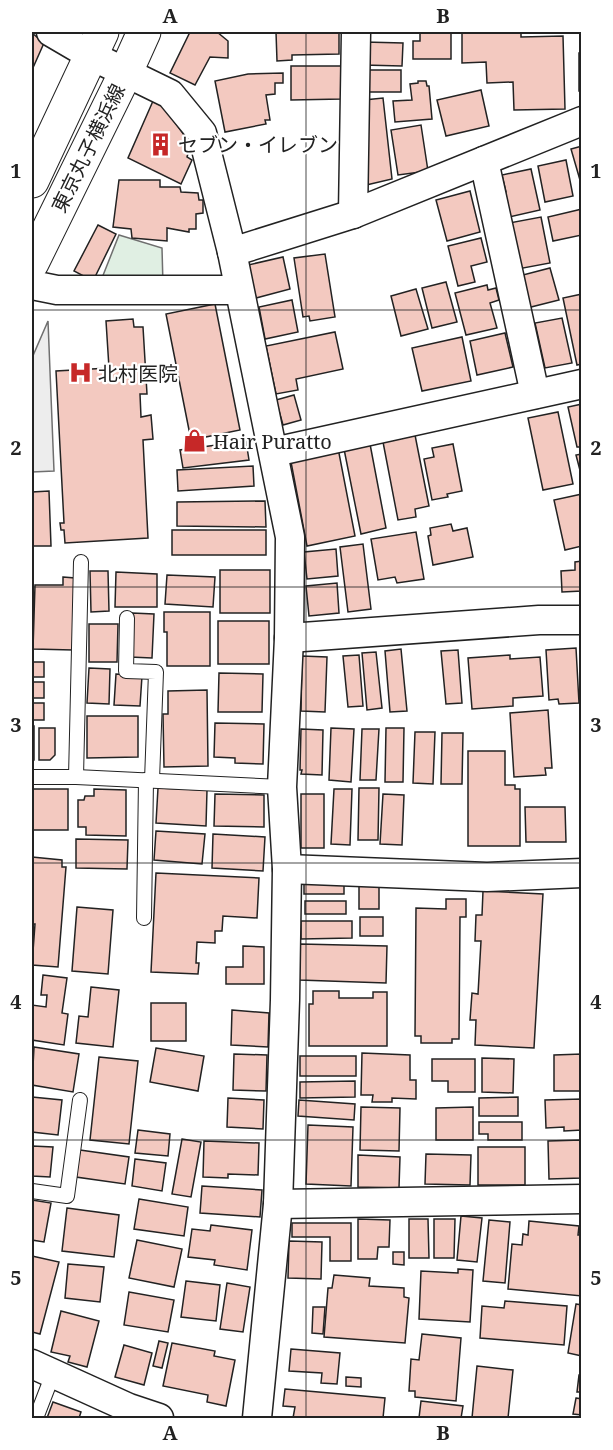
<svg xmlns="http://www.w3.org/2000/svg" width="613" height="1450" font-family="'Noto Serif','Noto Sans JP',serif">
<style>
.green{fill:#e0efe3;stroke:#6f6f6f;stroke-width:1.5}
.parking{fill:#ededed;stroke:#6f6f6f;stroke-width:1.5}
.building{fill:#f3c9c0;stroke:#222;stroke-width:1.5}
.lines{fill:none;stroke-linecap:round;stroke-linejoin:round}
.lane-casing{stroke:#222;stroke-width:16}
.street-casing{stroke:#222;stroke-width:31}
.primary-casing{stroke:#222;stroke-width:35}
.lane{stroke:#fff;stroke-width:14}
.street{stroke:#fff;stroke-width:28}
.primary{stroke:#fff;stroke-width:33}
.grid{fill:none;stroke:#222;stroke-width:1.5;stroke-opacity:0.55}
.labels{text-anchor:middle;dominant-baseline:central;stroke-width:4.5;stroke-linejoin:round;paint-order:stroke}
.poi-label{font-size:20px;fill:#222;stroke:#fff;text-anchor:start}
.street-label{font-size:20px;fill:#222;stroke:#fff}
.neatline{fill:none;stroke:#222;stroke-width:2}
.grid-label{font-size:20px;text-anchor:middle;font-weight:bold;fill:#222}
</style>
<rect width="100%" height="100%" fill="#fff"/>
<polygon class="green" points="119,235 162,248 163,285 100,283"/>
<polygon class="parking" points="48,321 54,471 32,472 32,358"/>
<g class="building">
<polygon points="190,32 217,32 228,41 228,58 210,57 195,85 170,73"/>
<polygon points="276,32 339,32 339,54 292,55 292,60 277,61"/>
<polygon points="420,32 451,32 451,59 413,59 413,41 420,41"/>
<polygon points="462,32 521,32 521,37 563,36 565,109 514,110 513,82 487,83 486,62 462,63"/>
<polygon points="32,33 44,43 32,70"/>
<polygon points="364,42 403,43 402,66 363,65"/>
<rect x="579" y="53" width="3" height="38"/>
<polygon points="291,66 341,66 342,99 291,100"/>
<polygon points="368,70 401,70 401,92 367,92"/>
<polygon points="283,73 283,83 275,83 275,94 266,95 270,120 265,120 266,124 225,132 215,81 248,74"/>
<polygon points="418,81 426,81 427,86 429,86 432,119 395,122 393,101 412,100 410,84 418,83"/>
<polygon points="481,90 489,126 446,136 437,100"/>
<polygon points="383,98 392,179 362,186 361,159 368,158 364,100"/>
<polygon points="153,101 164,107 187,139 184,149 189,150 187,157 192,160 181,184 128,158"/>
<polygon points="421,125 428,171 398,175 391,130"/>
<polygon points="582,146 582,187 571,149"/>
<polygon points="566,160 573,196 545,202 538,166"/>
<polygon points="531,169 540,210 505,218 500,194 506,192 502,175"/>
<polygon points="119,180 160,180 160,187 180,187 181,192 198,193 199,200 203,200 203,213 196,214 196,229 189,229 189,232 167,228 167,241 132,238 131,229 113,227"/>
<polygon points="470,191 480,232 447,241 436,200"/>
<polygon points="582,209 582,235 553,241 548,217"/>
<polygon points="541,217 550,263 518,269 509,223"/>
<polygon points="98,225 116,234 93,281 74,271"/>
<polygon points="481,238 487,262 471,266 475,282 458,286 448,246"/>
<polygon points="325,254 335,317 310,321 309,316 303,317 294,258"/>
<polygon points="283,257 290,289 256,298 248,265"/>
<polygon points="550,268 559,300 527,308 519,276"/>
<polygon points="446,282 457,322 432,328 422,288"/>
<polygon points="487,285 488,290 496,288 499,300 490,303 497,328 466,335 455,293"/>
<polygon points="416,289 428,329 401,336 391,296"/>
<polygon points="582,294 582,364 577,365 563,298"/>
<polygon points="292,300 298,332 265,339 259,307"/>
<polygon points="215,304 240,430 191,440 166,314"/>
<polygon points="562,318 572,363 545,368 535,323"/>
<polygon points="133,319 134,327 143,327 147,394 140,394 141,417 151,415 153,439 143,440 148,538 65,543 64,530 61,530 60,523 64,523 56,371 109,368 106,321"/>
<polygon points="335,332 343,369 296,379 298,390 276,394 266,346"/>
<polygon points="505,333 513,367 477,375 470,341"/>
<polygon points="462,337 471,381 422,391 412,348"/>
<polygon points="294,395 301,420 283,425 276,400"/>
<polygon points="582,404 582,447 577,447 568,407"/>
<polygon points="558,412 573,484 543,490 528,418"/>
<polygon points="415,435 429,506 415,509 416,517 398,520 383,442"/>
<polygon points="246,441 249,460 183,468 180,450"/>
<polygon points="370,444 386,528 361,534 344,449"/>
<polygon points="453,444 462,491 447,494 448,497 432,500 424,459 434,457 432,448"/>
<polygon points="338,448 355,536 307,546 291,462"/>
<polygon points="582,454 582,478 576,455"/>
<polygon points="253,466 254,486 178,491 177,470"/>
<polygon points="49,491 51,546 32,546 32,492"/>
<polygon points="582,494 582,546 565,550 554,500"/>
<polygon points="265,501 266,527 177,526 177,502"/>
<polygon points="451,524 453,531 467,528 473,557 433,565 428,536 431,535 430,528"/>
<rect x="172" y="530" width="94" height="25"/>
<polygon points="416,532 424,579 397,583 395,577 378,580 371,539"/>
<polygon points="363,544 371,609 348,612 340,547"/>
<polygon points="336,549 338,576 307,579 304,552"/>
<polygon points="582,561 582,591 562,592 561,571 575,570 575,562"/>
<rect x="220" y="570" width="50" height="43"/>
<polygon points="90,571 108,571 109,611 91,612"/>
<polygon points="116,572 157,574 157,607 115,607"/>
<polygon points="167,575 215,577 213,607 165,604"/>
<polygon points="63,577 75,578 73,650 33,649 35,585 63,585"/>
<polygon points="337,583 339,613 309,616 306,586"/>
<polygon points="164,612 210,612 210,666 167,666 167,632 164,632"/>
<polygon points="132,613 154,614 152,658 130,657"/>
<rect x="218" y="621" width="51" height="43"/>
<polygon points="89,624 118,624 117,662 89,662"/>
<polygon points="576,648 579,703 559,704 558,699 549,700 546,650"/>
<polygon points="401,649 407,711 390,712 385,651"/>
<polygon points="458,650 462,703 446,704 441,651"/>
<polygon points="376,652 382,708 367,710 362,653"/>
<polygon points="359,655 363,706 348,707 343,656"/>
<polygon points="510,655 510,659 540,657 543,696 513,698 513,706 472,709 468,658"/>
<polygon points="302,656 327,657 325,712 301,711"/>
<rect x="32" y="662" width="12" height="15"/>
<polygon points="89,668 110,669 109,704 87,703"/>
<polygon points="219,673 263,674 262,712 218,712"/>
<polygon points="116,674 142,676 140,706 114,705"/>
<rect x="32" y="682" width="12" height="16"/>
<polygon points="207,690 208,766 164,767 163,714 168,714 168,691"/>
<rect x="32" y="703" width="12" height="17"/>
<polygon points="548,710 552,768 545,768 546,775 514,777 510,713"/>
<polygon points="87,716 138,716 138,757 87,758"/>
<polygon points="215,723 264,724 263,764 235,763 235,758 214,757"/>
<rect x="32" y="726" width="2" height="34"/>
<polygon points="39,728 55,728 55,755 50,760 39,760"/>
<polygon points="331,728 354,729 351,782 329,780"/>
<polygon points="386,728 404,728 403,782 385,782"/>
<polygon points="301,729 323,730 322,775 301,774 302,770 300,770"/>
<polygon points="362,729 379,729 376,780 360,780"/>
<polygon points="415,732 435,732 433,784 413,783"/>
<polygon points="442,733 463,733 462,784 441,784"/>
<polygon points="468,751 505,751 505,785 515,785 515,789 520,789 520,846 468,846"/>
<polygon points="158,788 207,790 206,826 156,823"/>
<polygon points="359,788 379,788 378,840 358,840"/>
<rect x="32" y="789" width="36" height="41"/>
<polygon points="94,789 126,790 126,836 86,835 86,827 78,827 78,800 84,800 85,796 94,796"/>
<polygon points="334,789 352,789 350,845 331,844"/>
<polygon points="215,794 264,795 264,827 214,826"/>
<rect x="301" y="794" width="23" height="54"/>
<polygon points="383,794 404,795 402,845 380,844"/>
<polygon points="525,807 565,807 566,842 526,842"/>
<polygon points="156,831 205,834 202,864 154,860"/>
<polygon points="213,834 265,837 263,871 212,868"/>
<polygon points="76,839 128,840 127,869 76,868"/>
<polygon points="32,857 62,860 62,867 66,867 58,967 32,965 35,924 32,924"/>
<polygon points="156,873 259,878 257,918 223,916 222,931 215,931 215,943 197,942 196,963 199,963 198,974 151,972"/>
<polygon points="379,879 379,909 359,909 359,880"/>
<rect x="304" y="880" width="40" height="14"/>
<polygon points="483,891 543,894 534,1048 475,1045 476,1020 470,1020 472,993 478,994 481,941 475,941 476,915 482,915"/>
<polygon points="446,899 466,899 466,917 460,917 459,1039 452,1039 452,1043 421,1043 421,1036 415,1036 416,908 446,909"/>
<rect x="305" y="901" width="41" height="13"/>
<polygon points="77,907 113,910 108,974 72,971"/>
<rect x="360" y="917" width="23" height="19"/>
<polygon points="301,921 352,921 352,938 301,939"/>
<polygon points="300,944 387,946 386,983 299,980"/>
<polygon points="243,946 264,947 264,984 226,984 226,967 243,967"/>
<polygon points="43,975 67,978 62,1013 68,1014 64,1045 32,1040 32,1005 46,1007 47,995 41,995"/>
<polygon points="91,987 119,990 113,1047 76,1043 79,1016 88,1017"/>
<polygon points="313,991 339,991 339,998 373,998 373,992 387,992 387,1046 309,1046 309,1004 313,1004"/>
<rect x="151" y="1003" width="35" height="38"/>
<polygon points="232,1010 269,1013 268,1047 231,1045"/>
<polygon points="34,1047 79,1054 73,1092 32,1085"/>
<polygon points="156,1048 204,1056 198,1091 150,1082"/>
<polygon points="362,1053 410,1055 410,1080 416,1080 416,1099 392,1098 392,1102 372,1102 373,1095 361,1095"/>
<polygon points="234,1054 267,1055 266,1091 233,1090"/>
<polygon points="582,1054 582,1091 554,1091 554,1055"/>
<rect x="300" y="1056" width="56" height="20"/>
<polygon points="99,1057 138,1061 129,1144 90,1140"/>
<polygon points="482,1058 514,1059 513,1093 482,1092"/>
<polygon points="432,1059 475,1059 475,1092 448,1092 448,1081 432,1081"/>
<polygon points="355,1081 355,1097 300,1098 300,1082"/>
<polygon points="32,1097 62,1100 58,1135 32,1132"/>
<polygon points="518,1097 518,1116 479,1116 479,1098"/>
<polygon points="228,1098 264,1100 263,1129 227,1127"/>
<polygon points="582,1099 582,1130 564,1131 564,1127 546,1128 545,1100"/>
<polygon points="299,1100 355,1104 354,1120 298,1116"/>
<polygon points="361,1107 400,1108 399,1151 360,1150"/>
<polygon points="473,1107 473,1140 436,1140 436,1108"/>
<polygon points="479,1122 522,1122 522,1140 488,1140 488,1134 479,1134"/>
<polygon points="308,1125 353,1127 351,1186 306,1184"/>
<polygon points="138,1130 170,1134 168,1156 135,1153"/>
<polygon points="182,1139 201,1142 191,1197 172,1194"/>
<polygon points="582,1140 582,1178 549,1179 548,1141"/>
<polygon points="204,1141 259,1143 258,1175 228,1174 228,1178 203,1177"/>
<polygon points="32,1146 53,1147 50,1177 32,1176"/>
<rect x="478" y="1147" width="47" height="38"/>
<polygon points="80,1150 129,1157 125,1184 76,1177"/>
<polygon points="426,1154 471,1155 470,1185 425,1184"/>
<polygon points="358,1155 400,1157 399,1188 358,1187"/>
<polygon points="135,1159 166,1163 162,1191 132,1186"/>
<polygon points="202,1186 262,1190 260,1217 200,1213"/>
<polygon points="139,1199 188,1207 184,1236 134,1229"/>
<polygon points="32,1200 51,1203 44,1242 32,1240"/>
<polygon points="67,1208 119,1215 114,1257 62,1251"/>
<polygon points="461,1216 482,1218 477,1262 457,1260"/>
<polygon points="358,1219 390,1220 389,1247 378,1247 377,1259 358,1259"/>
<polygon points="409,1219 428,1219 429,1258 409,1258"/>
<polygon points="434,1219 455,1219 454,1258 434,1258"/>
<polygon points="489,1220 510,1222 505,1283 483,1281"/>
<polygon points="529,1221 579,1226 578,1235 582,1235 582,1296 508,1289 512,1244 522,1245 523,1234 528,1235"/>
<polygon points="292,1223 351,1223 351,1261 330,1261 330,1237 292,1237"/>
<polygon points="211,1225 252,1230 247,1270 214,1265 215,1260 188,1257 192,1229 210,1231"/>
<polygon points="137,1240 182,1249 174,1287 129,1278"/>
<polygon points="289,1241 322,1242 321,1279 288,1278"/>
<polygon points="393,1252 404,1252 404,1265 393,1264"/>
<polygon points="32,1256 59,1262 40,1334 32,1332"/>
<polygon points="68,1264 104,1267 100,1302 65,1298"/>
<polygon points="458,1269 473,1270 470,1322 419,1319 421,1271 458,1273"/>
<polygon points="334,1275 370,1278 369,1286 404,1288 404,1297 409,1298 405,1343 324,1337 328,1288 332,1288"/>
<polygon points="186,1281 220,1285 216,1321 181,1317"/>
<polygon points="227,1283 250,1287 243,1332 220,1329"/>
<polygon points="129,1292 174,1300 168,1332 124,1325"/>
<polygon points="505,1301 567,1306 564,1345 480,1338 482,1306 504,1308"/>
<polygon points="576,1304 582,1305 582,1356 568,1353"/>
<polygon points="313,1307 325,1307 323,1334 312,1333"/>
<polygon points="61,1311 99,1321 87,1367 68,1362 70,1356 51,1352"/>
<polygon points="422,1334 461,1338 456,1401 415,1397 415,1391 409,1391 411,1359 419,1360"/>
<polygon points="159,1341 168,1343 162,1368 153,1366"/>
<polygon points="172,1343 215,1351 214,1356 235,1360 226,1406 207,1402 208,1395 163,1386"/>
<polygon points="124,1345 152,1353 144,1385 115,1377"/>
<polygon points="291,1349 340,1353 337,1384 321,1383 322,1373 289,1371"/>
<polygon points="477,1366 513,1370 508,1418 472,1418"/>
<polygon points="579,1375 582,1375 582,1392 577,1392"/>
<polygon points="346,1377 361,1378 361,1387 346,1386"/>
<polygon points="285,1389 385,1398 383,1418 293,1418 295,1407 283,1406"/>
<polygon points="576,1398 582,1399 582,1415 573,1414"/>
<polygon points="421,1401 463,1406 461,1418 419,1418"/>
<polygon points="53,1402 81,1412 79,1418 47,1418"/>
</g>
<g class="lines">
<defs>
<g id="lane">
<polyline points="127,618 126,671 156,672 152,780"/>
<polyline points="32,777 76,777 282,787"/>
<polyline points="76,777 81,562"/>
<polyline points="144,918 146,780"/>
<polyline points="32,1191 67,1196 80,1100"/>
<polyline points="36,1418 53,1374"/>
</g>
<g id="street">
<polyline points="51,32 92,56 170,94 202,133 232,252 290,537 289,638 282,787 287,869 285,1000 278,1204 257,1418"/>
<polyline points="484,161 535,394"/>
<polyline points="353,214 356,32"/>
<polyline points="232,252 353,214 582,121"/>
<polyline points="32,285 57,290 239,290"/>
<polyline points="274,452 582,384"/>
<polyline points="289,638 539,620 582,620"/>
<polyline points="287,869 487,877 582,873"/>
<polyline points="278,1204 582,1199"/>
<polyline points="32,1364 129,1408 159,1418"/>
</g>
<g id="primary">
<polyline points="32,181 102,32"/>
<polyline points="32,263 126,72 144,32"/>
</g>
</defs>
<use href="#lane" class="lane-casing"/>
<use href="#street" class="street-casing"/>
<use href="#primary" class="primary-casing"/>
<use href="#lane" class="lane"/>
<use href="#street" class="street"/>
<use href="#primary" class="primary"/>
</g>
<path class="grid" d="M306 32V1418M32 310H582M32 587H582M32 863H582M32 1140H582"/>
<defs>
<symbol id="building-bare" viewBox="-9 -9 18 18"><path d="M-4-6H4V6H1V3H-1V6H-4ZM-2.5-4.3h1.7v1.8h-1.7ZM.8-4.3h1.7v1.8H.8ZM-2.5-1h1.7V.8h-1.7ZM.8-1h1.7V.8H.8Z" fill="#c62828" stroke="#fff" stroke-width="2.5" paint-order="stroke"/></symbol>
<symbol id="hospital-bare" viewBox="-9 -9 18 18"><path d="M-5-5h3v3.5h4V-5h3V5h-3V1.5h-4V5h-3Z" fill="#c62828" stroke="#fff" stroke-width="2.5" paint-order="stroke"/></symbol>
<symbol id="shop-bare" viewBox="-9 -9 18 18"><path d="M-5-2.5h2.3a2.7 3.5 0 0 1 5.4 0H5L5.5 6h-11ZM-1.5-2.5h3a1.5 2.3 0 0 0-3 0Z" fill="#c62828" stroke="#fff" stroke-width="2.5" paint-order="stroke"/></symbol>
</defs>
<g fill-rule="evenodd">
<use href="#building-bare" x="144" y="128" width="33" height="33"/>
<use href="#hospital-bare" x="64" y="356" width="33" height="33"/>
<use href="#shop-bare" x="178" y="424" width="33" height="33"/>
</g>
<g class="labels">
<g class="poi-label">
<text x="178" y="144">セブン・イレブン</text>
<text x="98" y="373">北村医院</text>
<text x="213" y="441">Hair Puratto</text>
</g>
<g class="street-label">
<text transform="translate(88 148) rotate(-64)">東京丸子横浜線</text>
</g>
</g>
<rect width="613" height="1450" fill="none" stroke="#ffffff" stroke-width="66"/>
<rect x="33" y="33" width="547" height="1384" class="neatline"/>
<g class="grid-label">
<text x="170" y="23">A</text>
<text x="443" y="23">B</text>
<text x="16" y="178">1</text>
<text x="596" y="178">1</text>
<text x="16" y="455">2</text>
<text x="596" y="455">2</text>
<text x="16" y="732">3</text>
<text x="596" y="732">3</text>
<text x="16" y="1009">4</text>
<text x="596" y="1009">4</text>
<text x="16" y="1285">5</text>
<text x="596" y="1285">5</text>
<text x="170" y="1440">A</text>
<text x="443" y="1440">B</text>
</g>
</svg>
